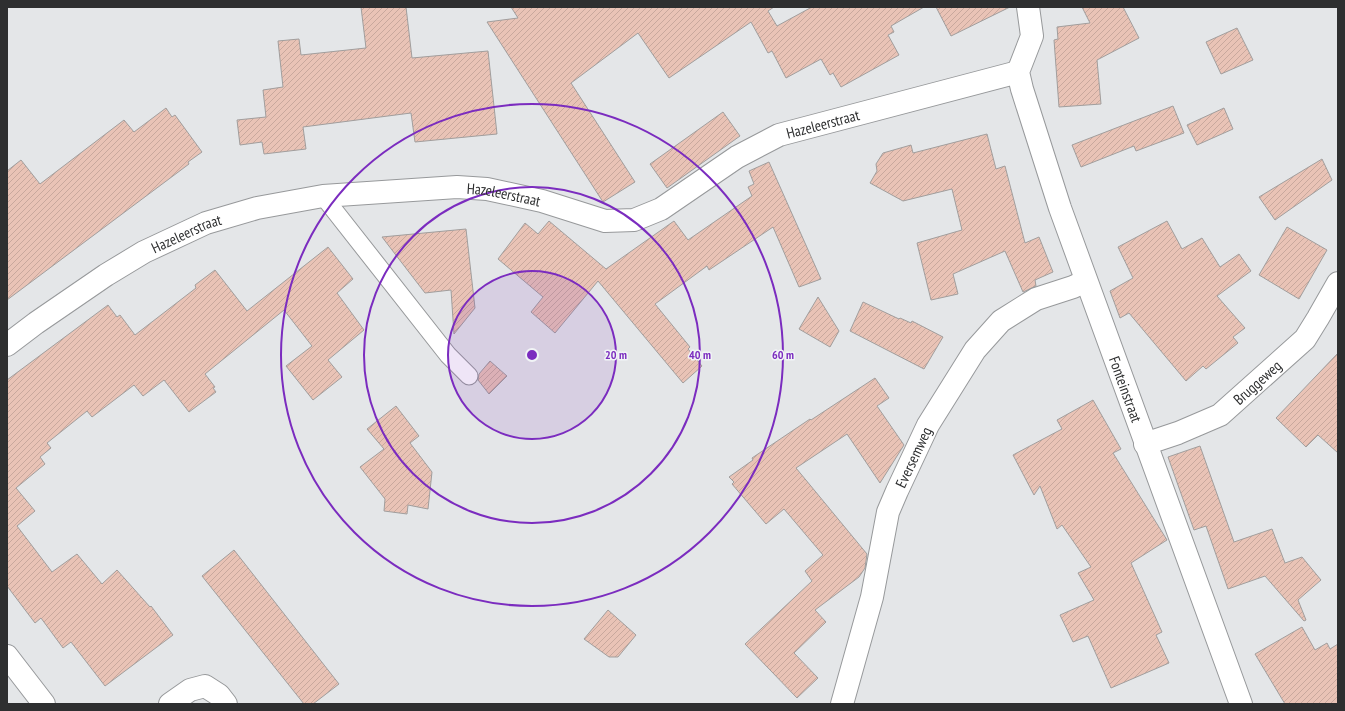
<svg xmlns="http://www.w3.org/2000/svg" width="1345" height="711" font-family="'PT Sans Narrow',sans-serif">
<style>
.building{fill:url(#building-hatch);stroke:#a19e9d}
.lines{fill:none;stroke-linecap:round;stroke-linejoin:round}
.service-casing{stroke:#97999b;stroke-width:19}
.minor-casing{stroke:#97999b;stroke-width:24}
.service{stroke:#fff;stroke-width:17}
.minor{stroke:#fff;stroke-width:22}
.ring{fill:none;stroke:#7b2cbf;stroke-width:2}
.labels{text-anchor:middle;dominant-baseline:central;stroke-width:3;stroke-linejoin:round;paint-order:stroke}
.street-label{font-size:15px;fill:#2e2f30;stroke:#f1f4f6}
.centre{fill:#7b2cbf;stroke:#f1f4f6;stroke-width:2}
.ring-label{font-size:12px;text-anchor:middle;font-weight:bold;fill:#7b2cbf;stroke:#f1f4f6;stroke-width:3;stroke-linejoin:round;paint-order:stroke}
</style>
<defs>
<pattern id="building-hatch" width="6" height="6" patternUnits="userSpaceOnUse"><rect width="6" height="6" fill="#e9c3b6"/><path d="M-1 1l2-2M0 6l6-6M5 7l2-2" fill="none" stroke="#c8a89d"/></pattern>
</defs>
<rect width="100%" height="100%" fill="#e4e6e8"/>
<g class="building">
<polygon points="361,7 406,7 412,58 488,51 497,134 415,142 411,113 303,127 306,149 264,154 262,142 240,145 237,120 266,117 263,90 283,87 278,41 299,39 301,55 366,48"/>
<polygon points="511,7 774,7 768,11 777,26 812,7 924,7 891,26 894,32 888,35 899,55 841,87 833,73 830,75 821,59 786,78 772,51 768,53 751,22 669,78 638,33 571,83 635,182 603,202 487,22 518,18"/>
<polygon points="936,7 1010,7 951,36"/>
<polygon points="1082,7 1123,7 1139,38 1097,60 1101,104 1059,107 1054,40 1058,39 1057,27 1090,23"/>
<polygon points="1237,28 1253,60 1221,74 1206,42"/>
<polygon points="1173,106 1184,133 1136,151 1134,146 1081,167 1072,145"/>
<polygon points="166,108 172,117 175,115 202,152 188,162 189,164 7,300 7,171 21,160 40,184 124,120 134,132"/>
<polygon points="1224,108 1233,129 1197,145 1187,125"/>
<polygon points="723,112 740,136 667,188 650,164"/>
<polygon points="987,134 996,169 1005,166 1025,243 1039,237 1053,272 1035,280 1036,286 1023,292 1005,251 953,274 958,294 931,300 917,243 962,230 952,189 903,201 870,183 877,171 876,164 883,153 911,145 913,153"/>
<polygon points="1322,159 1332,180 1275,220 1259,197"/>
<polygon points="769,162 821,279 799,287 773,227 709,270 707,266 655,304 690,347 688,349 702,366 683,383 598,281 555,333 531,312 543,297 498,259 525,223 538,234 549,221 606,269 674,221 688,240 752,196 748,187 754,184 749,171"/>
<polygon points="1167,221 1182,249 1202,238 1220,267 1239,254 1251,271 1217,296 1245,328 1233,337 1238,343 1206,369 1203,366 1186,381 1129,313 1120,318 1110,291 1133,278 1118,247"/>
<polygon points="1287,227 1327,250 1299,299 1259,275"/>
<polygon points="466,229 475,308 454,334 451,290 425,293 382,237"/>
<polygon points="328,247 353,279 337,293 364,330 328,360 342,377 313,400 286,366 312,346 284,310 205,374 215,387 213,388 216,392 189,412 164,380 143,396 134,385 92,417 87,411 47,443 51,448 40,457 45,464 16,488 35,511 17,526 52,572 77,554 102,584 117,570 150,607 151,606 173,635 105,686 71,642 63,648 41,618 35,623 7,586 7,380 108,305 117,317 120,315 135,335 196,288 195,285 215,270 247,311"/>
<polygon points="818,297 839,331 830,347 799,329"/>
<polygon points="863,302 899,319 900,318 911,323 912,321 943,337 924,369 850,331"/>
<polygon points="1338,353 1338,453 1318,435 1306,447 1276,418"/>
<polygon points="490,361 507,376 489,394 478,380 479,374"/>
<polygon points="875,378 889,398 877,406 904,445 880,483 847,434 796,468 867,554 865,568 859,577 815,610 826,622 794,653 818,678 797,698 745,644 812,581 805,571 823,555 784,509 766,524 732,484 734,482 729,477 753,460 752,458 810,419 811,420"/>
<polygon points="1093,400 1121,449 1113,453 1167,540 1131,563 1162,632 1156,635 1169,663 1111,688 1088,636 1073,642 1060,615 1094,600 1078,573 1091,567 1062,525 1057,529 1040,486 1034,495 1013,455 1062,429 1057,420"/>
<polygon points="396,406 419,436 410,443 432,472 428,509 408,505 407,514 384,511 385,499 360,467 384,449 367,429"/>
<polygon points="1200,446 1234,542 1272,529 1285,563 1302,557 1321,580 1298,600 1306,620 1304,621 1265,576 1228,589 1206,526 1194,530 1168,457"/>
<polygon points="234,550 339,684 313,704 304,704 202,576"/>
<polygon points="608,610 636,635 618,657 609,657 584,639"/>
<polygon points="1302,627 1315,650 1327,643 1330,649 1338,644 1338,704 1285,704 1255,654"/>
</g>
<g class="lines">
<defs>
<polyline id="service" points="323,196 448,355 469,376"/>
<g id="minor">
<path id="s1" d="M1028 7 1032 36 1018 72 1022 89 1060 208 1241 704"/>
<path id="s2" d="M7 345 36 323 106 275 144 252 206 223 257 208 323 196 457 187 487 189 542 201 605 221 634 220 661 209 737 157 779 135 1018 72"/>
<path id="s3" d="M1145 444 1178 433 1220 415 1305 339 1318 318 1338 283"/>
<polyline points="7,656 44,704"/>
<polyline points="170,704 190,690 205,686 219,695 226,704"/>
<path id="s4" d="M842 704 872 597 888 512 897 491 928 425 975 350 1001 321 1036 299 1073 287 1086 281"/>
</g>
</defs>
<use href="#service" class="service-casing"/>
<use href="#minor" class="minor-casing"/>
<use href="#service" class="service"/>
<use href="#minor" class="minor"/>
</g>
<circle cx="532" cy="355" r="84" fill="#7b2cbf" fill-opacity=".12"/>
<g class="ring">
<circle cx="532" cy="355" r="84"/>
<circle cx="532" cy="355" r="168"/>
<circle cx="532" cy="355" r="251"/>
</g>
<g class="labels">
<g class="street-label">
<text stroke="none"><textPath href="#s2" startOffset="884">Hazeleerstraat</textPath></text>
<text stroke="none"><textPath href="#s2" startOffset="536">Hazeleerstraat</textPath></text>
<text stroke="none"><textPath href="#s2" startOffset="212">Hazeleerstraat</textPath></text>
<text stroke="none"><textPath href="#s3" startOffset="130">Bruggeweg</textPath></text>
<text stroke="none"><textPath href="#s1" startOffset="403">Fonteinstraat</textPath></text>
<text stroke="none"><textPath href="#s4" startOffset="258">Eversemweg</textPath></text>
</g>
</g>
<circle cx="532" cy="355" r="6" class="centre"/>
<g class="ring-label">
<text x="616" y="359">20 m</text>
<text x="700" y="359">40 m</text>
<text x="783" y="359">60 m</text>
</g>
<rect width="1345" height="711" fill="none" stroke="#2e2f30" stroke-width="16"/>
</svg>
